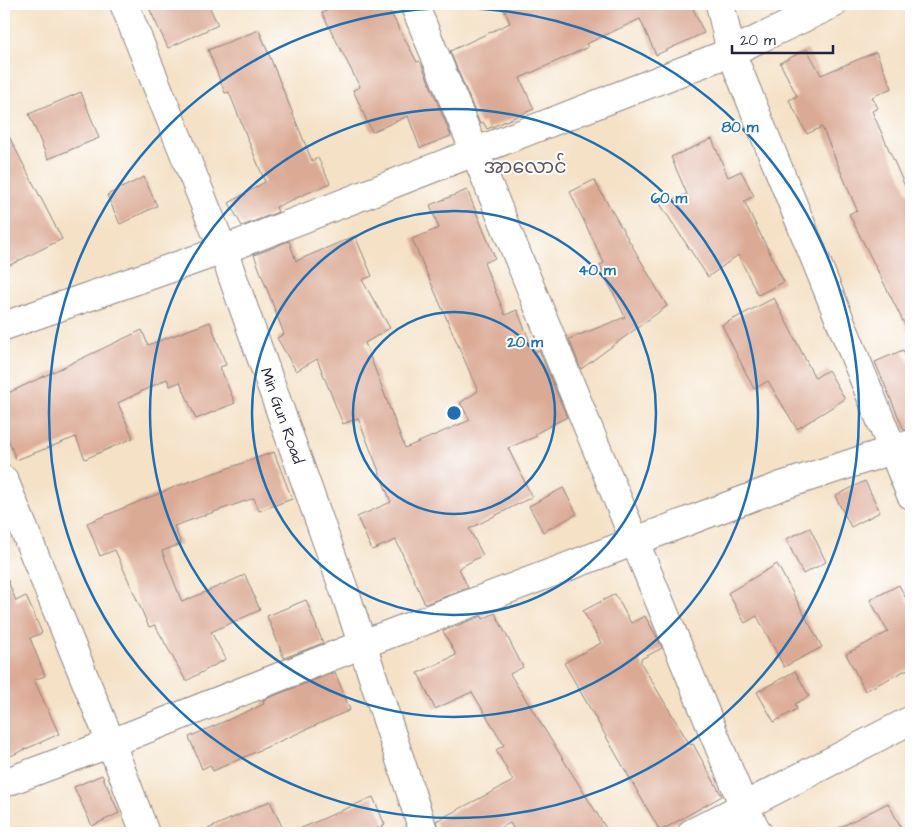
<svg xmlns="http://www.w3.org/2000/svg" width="915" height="837" font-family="'Architects Daughter','Noto Sans Myanmar',sans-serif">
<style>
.building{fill:#dbaa95}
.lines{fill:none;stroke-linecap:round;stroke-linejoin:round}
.minor-casing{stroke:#8b8280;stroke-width:30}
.minor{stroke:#fff;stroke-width:28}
.ring{fill:none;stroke:#1f6fb2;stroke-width:2.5}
.labels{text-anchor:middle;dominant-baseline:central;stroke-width:4;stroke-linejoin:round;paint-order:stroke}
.street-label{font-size:16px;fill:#22223b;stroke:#fff}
.quarter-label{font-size:19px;fill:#63525a;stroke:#fff}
.centre{fill:#1f6fb2;stroke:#fff;stroke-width:2.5}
.ring-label{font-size:15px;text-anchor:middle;font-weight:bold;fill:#1f6fb2;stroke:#fff;stroke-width:4;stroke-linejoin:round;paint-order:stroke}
</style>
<rect width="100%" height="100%" fill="#fff"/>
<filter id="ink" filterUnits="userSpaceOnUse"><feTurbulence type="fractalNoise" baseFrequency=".02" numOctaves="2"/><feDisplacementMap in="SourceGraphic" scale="10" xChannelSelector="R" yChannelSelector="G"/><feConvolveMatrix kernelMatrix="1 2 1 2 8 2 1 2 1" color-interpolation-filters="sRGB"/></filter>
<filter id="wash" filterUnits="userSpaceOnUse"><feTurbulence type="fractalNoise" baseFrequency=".0096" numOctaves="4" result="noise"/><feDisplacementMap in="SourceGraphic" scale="20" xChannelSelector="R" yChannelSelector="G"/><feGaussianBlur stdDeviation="1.12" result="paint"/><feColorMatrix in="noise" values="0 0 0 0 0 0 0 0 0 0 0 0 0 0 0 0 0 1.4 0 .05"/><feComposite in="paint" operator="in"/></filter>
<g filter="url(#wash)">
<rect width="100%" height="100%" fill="#f4e1c6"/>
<g id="blocks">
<g class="building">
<polygon points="147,4 208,4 218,25 168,48"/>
<polygon points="340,4 386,4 417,62 419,61 422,65 451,136 420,148 408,116 372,132 353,90 360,87 322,13"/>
<polygon points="502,4 691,4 704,33 656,55 640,19 586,44 588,47 520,78 534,109 487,129 483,122 480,124 450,51 510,23"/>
<polygon points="259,30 312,161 318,158 330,183 276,207 278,212 242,226 229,203 265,182 229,92 225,93 208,50"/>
<polygon points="807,49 821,75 876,52 892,88 872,97 878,108 872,111 911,200 911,337 849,214 857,210 822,127 807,134 789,100 797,96 780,63"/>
<polygon points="81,92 99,138 48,159 29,114"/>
<polygon points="4,127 62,239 4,268"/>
<polygon points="712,139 728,177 741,171 754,196 744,201 784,282 758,295 738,255 708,277 660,204 687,194 671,157"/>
<polygon points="144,177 157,206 120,224 107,195"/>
<polygon points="594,180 667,306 581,369 569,339 625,317 600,265 604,263 570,192"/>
<polygon points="467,190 495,258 484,263 505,315 517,310 534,352 539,350 567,417 535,434 537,436 508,448 532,497 469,529 483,555 459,568 468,588 425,604 396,540 372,550 357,517 391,502 358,418 343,424 317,359 296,371 277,338 284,334 254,255 289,241 296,261 355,236 372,276 362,280 390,328 365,343 405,448 470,420 460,403 478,391 412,239 439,228 430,205"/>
<polygon points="774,298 815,378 828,370 845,399 797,429 768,381 754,389 722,325"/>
<polygon points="210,322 226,365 220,367 235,403 196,419 180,382 170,386 167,379 118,403 133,438 85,459 76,437 16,460 4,428 4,395 142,330 148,345"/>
<polygon points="903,350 911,368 911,429 904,430 875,362"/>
<polygon points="274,452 292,499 259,511 254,498 174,526 181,544 162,551 182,602 245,575 260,610 211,632 226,659 186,681 155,625 149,627 115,550 100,556 87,523 177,486"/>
<polygon points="865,481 880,512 851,527 835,496"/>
<polygon points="563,488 577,514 543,532 529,506"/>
<polygon points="810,528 826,562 803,574 786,539"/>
<polygon points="777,564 822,647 784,667 757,616 745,623 728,593"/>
<polygon points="4,576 6,576 16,601 26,596 42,633 30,638 45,676 34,680 59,734 4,759"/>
<polygon points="899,585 911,608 911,675 908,669 865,691 846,654 888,632 870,600"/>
<polygon points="615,594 631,623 645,616 659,641 662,648 641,659 641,663 690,745 693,744 722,796 660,831 564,663 601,643 583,611"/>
<polygon points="306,600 323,643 284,658 267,616"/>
<polygon points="495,613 523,667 510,674 609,833 516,833 510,823 490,833 439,833 436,821 513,781 496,750 504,745 472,692 435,709 418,673 456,655 443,631 482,616 483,619"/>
<polygon points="795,671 809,696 795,704 797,709 774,722 757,692"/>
<polygon points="335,672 350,710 213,771 210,765 202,769 189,737 264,704 263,700"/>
<polygon points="102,775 119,813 92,826 74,787"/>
<polygon points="373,797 385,825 367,833 290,833"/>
<polygon points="270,801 285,833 199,833"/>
<polygon points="888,803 904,833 829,833"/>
</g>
</g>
</g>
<g filter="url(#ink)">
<use href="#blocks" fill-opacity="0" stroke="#8b8280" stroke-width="1"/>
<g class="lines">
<defs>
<g id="minor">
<path id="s1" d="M124 4 223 250 348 601 424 833"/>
<polyline points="414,4 744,807 758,833"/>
<polyline points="720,4 731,52 911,495"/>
<polyline points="4,326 223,250 731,52 833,4"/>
<polyline points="4,480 111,743 145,833"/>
<polyline points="4,783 111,743 363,644 781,486 911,444"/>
<polyline points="692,833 911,720"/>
</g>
</defs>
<use href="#minor" class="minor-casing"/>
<use href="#minor" class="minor"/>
</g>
</g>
<g class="ring">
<circle cx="454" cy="413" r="101"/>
<circle cx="454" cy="413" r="202"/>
<circle cx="454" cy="413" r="304"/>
<circle cx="454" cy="413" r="405"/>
</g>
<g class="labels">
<g class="street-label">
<text stroke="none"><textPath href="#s1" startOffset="441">Min Gun Road</textPath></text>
</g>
<g class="quarter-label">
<text x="525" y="167">အာလောင်</text>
</g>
</g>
<circle cx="454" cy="413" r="8" class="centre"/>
<g class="ring-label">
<text x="740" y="132">80 m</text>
<text x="669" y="203">60 m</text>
<text x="597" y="275">40 m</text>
<text x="525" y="347">20 m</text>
</g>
<rect width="915" height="837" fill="none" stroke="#fff" stroke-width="20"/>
<path d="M732 45v8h101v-8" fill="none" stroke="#22223b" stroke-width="2.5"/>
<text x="740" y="45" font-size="15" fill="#22223b" stroke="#ffffff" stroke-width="4" paint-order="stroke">20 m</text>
</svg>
